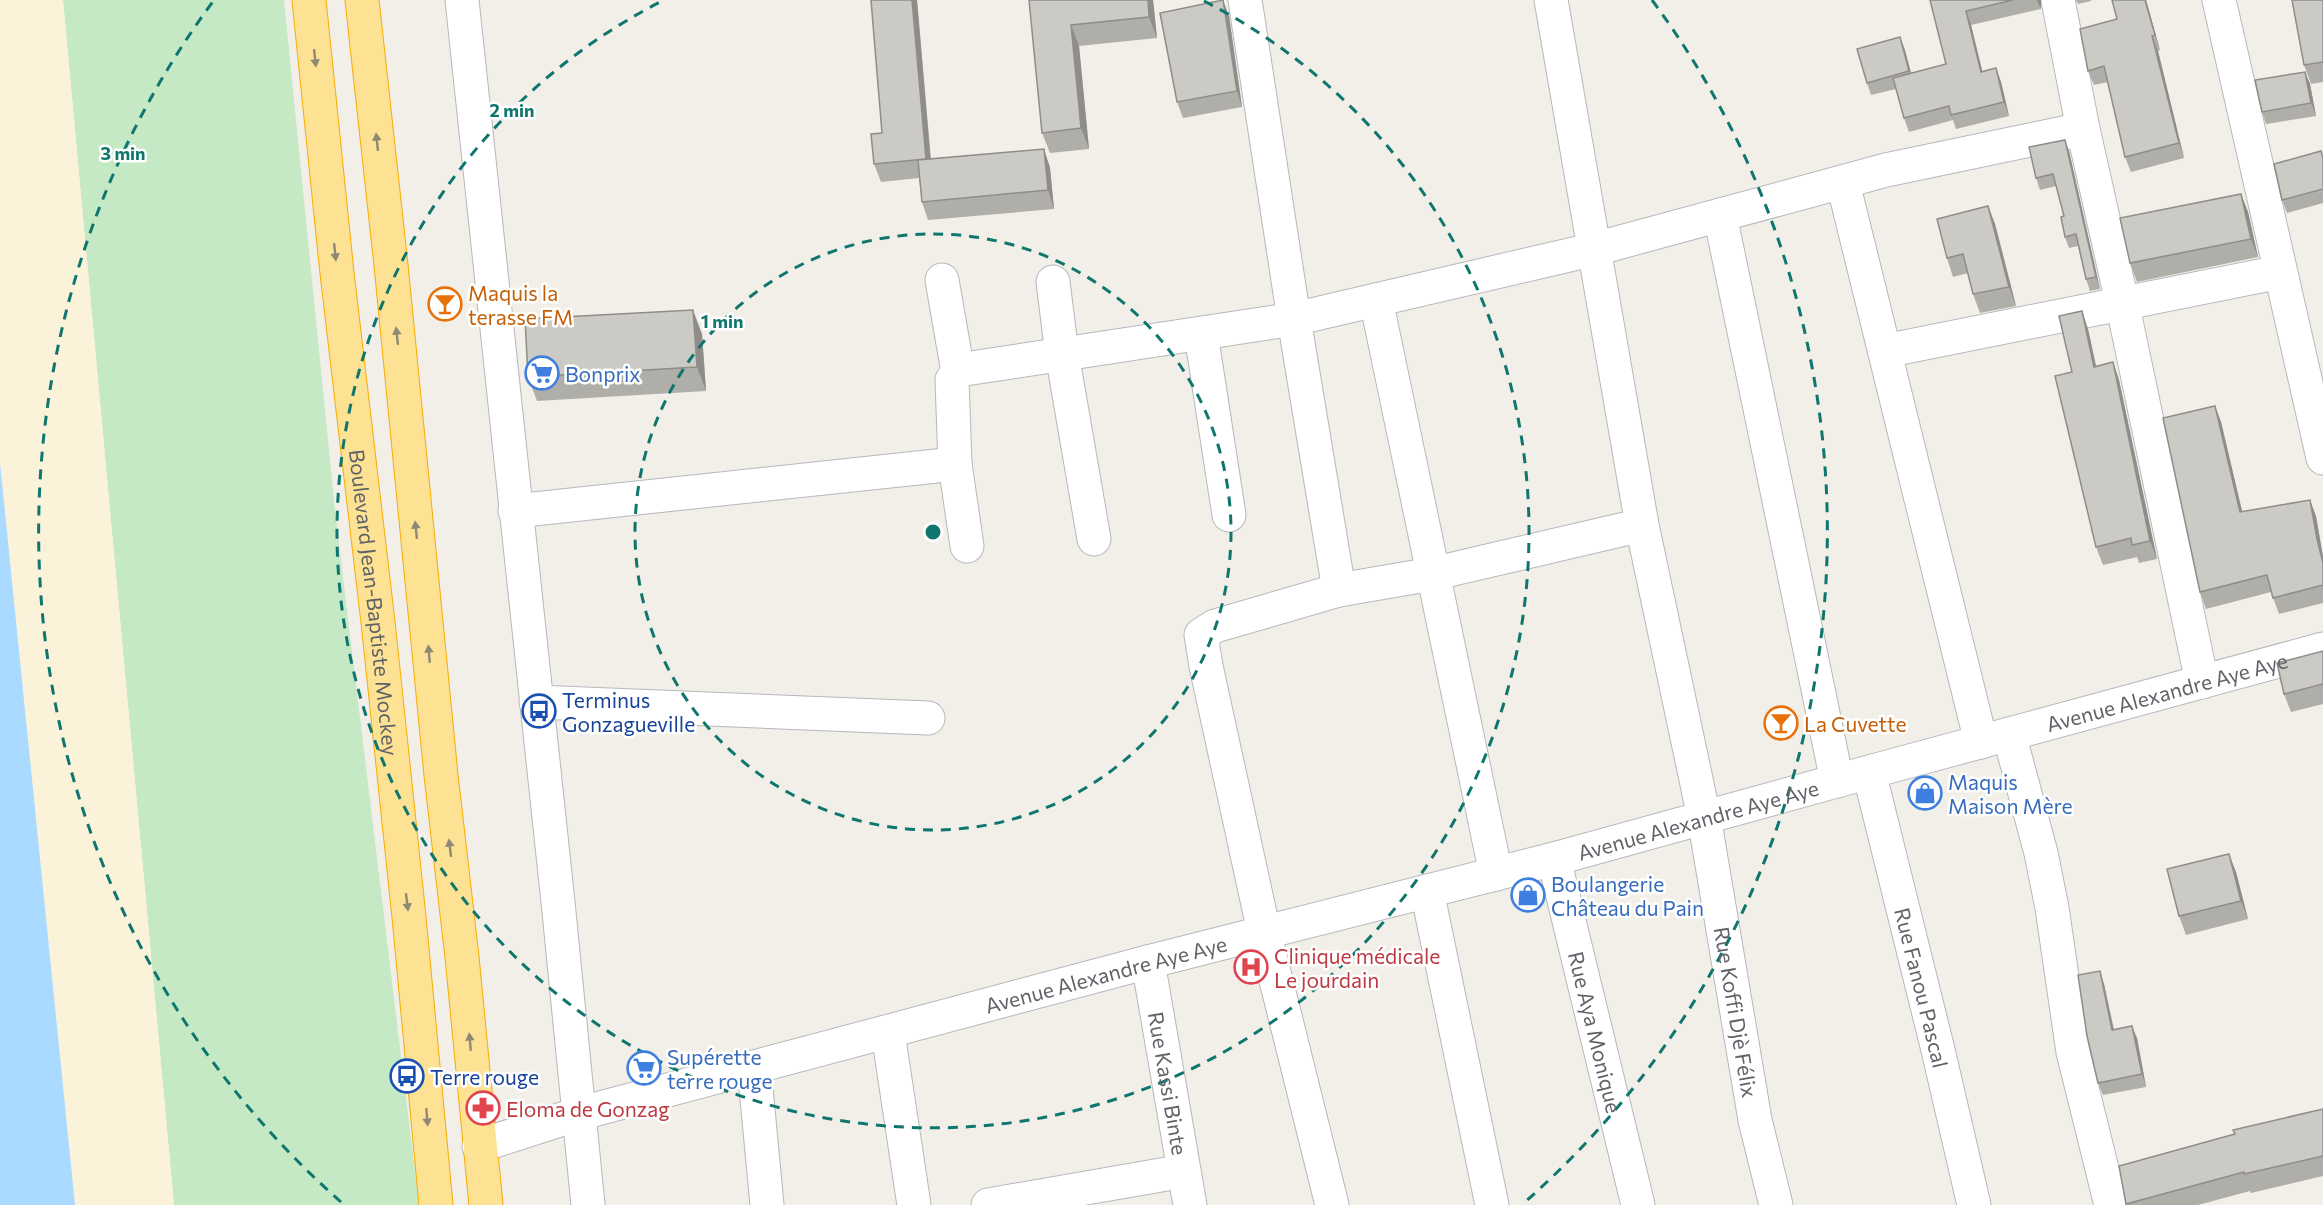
<svg xmlns="http://www.w3.org/2000/svg" width="2323" height="1205" font-family="Commissioner,sans-serif">
<style>
.green{fill:#c5e8c5}
.sand{fill:#fbf3d9}
.water{fill:#aadaff}
.lines{fill:none;stroke-linecap:round;stroke-linejoin:round}
.minor-casing{stroke:#b5b8bc;stroke-width:35}
.highway-casing{stroke:#f9ab00;stroke-width:35}
.minor{stroke:#fff;stroke-width:33}
.highway{stroke:#fde293;stroke-width:33}
.wall{fill:#afaea9}
.shaded-wall{fill:#8f8d8a}
.building{fill:#cccac5;stroke:#8f8d8a;stroke-width:1.5}
.oneway{fill:#8e8975}
.ring{fill:none;stroke:#0f766e;stroke-width:3;stroke-dasharray:10 8}
.labels{text-anchor:middle;dominant-baseline:central;stroke-width:5;stroke-linejoin:round;paint-order:stroke}
.food-label{font-size:21px;fill:#c56008;stroke:#fff;text-anchor:start}
.shop-label{font-size:21px;fill:#366cbe;stroke:#fff;text-anchor:start}
.street-label{font-size:21px;fill:#5f6368;stroke:#fff}
.transit-label{font-size:21px;fill:#164399;stroke:#fff;text-anchor:start}
.health-label{font-size:21px;fill:#be3a42;stroke:#fff;text-anchor:start}
.centre{fill:#0f766e;stroke:#fff;stroke-width:3}
.ring-label{font-size:18px;text-anchor:middle;font-weight:bold;fill:#0f766e;stroke:#fff;stroke-width:5;stroke-linejoin:round;paint-order:stroke}
</style>
<rect width="100%" height="100%" fill="#f1efe8"/>
<polygon class="green" points="63,0 284,0 335,511 419,1205 174,1205"/>
<polygon class="sand" points="0,0 63,0 174,1205 75,1205 0,463"/>
<polygon class="water" points="0,463 75,1205 0,1205"/>
<g class="lines">
<defs>
<g id="minor">
<polyline points="462,0 558,902 588,1205"/>
<polyline points="1245,0 1294,319 1339,590"/>
<path id="s1" d="M1551 0 1642 525 1704 817 1755 1120 1776 1205"/>
<polyline points="2058,0 2083,129 2122,302 2202,682"/>
<polyline points="2219,0 2323,458"/>
<polyline points="1843,183 1981,742"/>
<polyline points="1720,215 1837,781"/>
<polyline points="942,280 958,372"/>
<polyline points="1053,282 1062,354 1094,539"/>
<polyline points="1376,300 1496,874"/>
<polyline points="1201,334 1229,515"/>
<polyline points="1885,351 2280,272"/>
<polyline points="515,511 955,464"/>
<polyline points="967,546 955,464 952,380 958,372 965,369 1294,319 1595,249 1886,170 2083,129"/>
<polyline points="536,702 928,718"/>
<polyline points="2009,734 2041,853 2052,908 2073,1052 2111,1205"/>
<path id="s2" d="M1869 772 1938 1050 1974 1205"/>
<path id="s3" d="M1554 859 1638 1205"/>
<polyline points="1427,891 1492,1205"/>
<path id="s4" d="M1148 962 1190 1205"/>
<polyline points="888,1033 914,1205"/>
<polyline points="754,1067 767,1205"/>
<path id="s5" d="M479 1146 578 1114 1148 962 1554 859 1869 772 2323 649"/>
<polyline points="988,1205 1184,1171"/>
<polyline points="1332,1205 1264,932 1206,666 1201,635 1215,626 1339,590 1432,574 1642,525"/>
</g>
<g id="highway">
<path id="s6" d="M309 0 337 273 378 622 409 917 436 1205"/>
<polyline points="362,0 391,265 441,775 462,957 486,1205"/>
</g>
</defs>
<use href="#minor" class="minor-casing"/>
<use href="#highway" class="highway-casing"/>
<use href="#minor" class="minor"/>
<use href="#highway" class="highway"/>
</g>
<g class="wall">
<polygon points="871,0 917,0 931,159 1044,149 1050,168 1054,209 928,220 922,202 919,178 881,182 874,164 882,133"/>
<polygon points="1029,0 1153,0 1157,38 1079,46 1089,149 1050,153 1042,133"/>
<polygon points="1930,0 2041,0 2041,9 1971,25 1982,72 1996,68 2001,82 2009,116 1956,129 1953,120 1909,132 1904,118 1896,89 1871,95 1867,83 1900,37 1911,73 1946,64"/>
<polygon points="2076,0 2091,0 2091,1 2078,4"/>
<polygon points="2146,0 2160,50 2158,51 2184,158 2131,172 2125,157 2108,82 2094,85 2088,71 2117,19"/>
<polygon points="2323,0 2323,82 2311,84 2304,65"/>
<polygon points="1229,16 1242,107 1183,118 1177,102"/>
<polygon points="2305,72 2310,84 2316,116 2266,124 2262,112"/>
<polygon points="2065,140 2069,151 2100,289 2090,291 2086,279 2078,246 2069,248 2065,237 2064,216 2056,186 2040,190 2036,178"/>
<polygon points="2321,151 2323,156 2323,203 2287,213 2282,200"/>
<polygon points="2241,194 2248,212 2258,257 2137,282 2130,263"/>
<polygon points="1988,206 1995,224 2016,306 1980,313 1973,294 1968,273 1953,277 1947,258"/>
<polygon points="2082,311 2088,329 2096,366 2113,362 2119,380 2157,559 2139,563 2137,557 2103,565 2096,547 2072,372"/>
<polygon points="702,334 706,391 537,401 528,377"/>
<polygon points="2215,406 2221,422 2242,511 2316,516 2323,557 2323,603 2279,614 2271,592 2206,609 2200,592"/>
<polygon points="2323,651 2323,704 2291,712 2284,694"/>
<polygon points="2236,872 2248,919 2186,935 2179,916"/>
<polygon points="2104,984 2114,1029 2137,1038 2146,1087 2103,1095 2098,1083"/>
<polygon points="2323,1109 2323,1176 2251,1193 2250,1191 2198,1205 2126,1205 2119,1166"/>
</g>
<g class="shaded-wall">
<polygon points="912,0 917,0 932,177 926,159"/>
<polygon points="1148,0 1153,0 1157,38 1149,17"/>
<polygon points="1223,0 1229,16 1242,107 1237,91"/>
<polygon points="2037,0 2041,0 2041,9"/>
<polygon points="2145,0 2146,0 2160,50 2155,35"/>
<polygon points="1966,11 1971,25 1986,86 1981,72"/>
<polygon points="1071,25 1079,46 1089,149 1081,128"/>
<polygon points="2152,36 2158,51 2184,158 2179,143"/>
<polygon points="1900,37 1905,50 1914,84 1909,71"/>
<polygon points="1996,68 2001,82 2009,116 2004,102"/>
<polygon points="2305,72 2310,84 2316,116 2311,103"/>
<polygon points="2065,140 2069,151 2100,289 2096,277"/>
<polygon points="1044,149 1050,168 1054,209 1048,190"/>
<polygon points="2241,194 2248,212 2258,257 2251,239"/>
<polygon points="1988,206 1995,224 2016,306 2009,287"/>
<polygon points="693,310 702,334 706,391 697,367"/>
<polygon points="2082,311 2088,329 2100,385 2094,367"/>
<polygon points="2113,362 2119,380 2157,559 2150,541"/>
<polygon points="2215,406 2221,422 2246,528 2240,512"/>
<polygon points="2310,500 2316,516 2323,557 2323,563 2317,539"/>
<polygon points="2229,854 2236,872 2248,919 2241,901"/>
<polygon points="2100,971 2104,984 2116,1042 2112,1030"/>
<polygon points="2132,1026 2137,1038 2146,1087 2142,1074"/>
</g>
<g class="building">
<polygon points="871,0 912,0 926,159 874,164 871,134 882,133"/>
<polygon points="1029,0 1148,0 1149,17 1071,25 1081,128 1042,133"/>
<polygon points="1223,0 1237,91 1177,102 1160,13"/>
<polygon points="1930,0 2013,0 1966,11 1981,72 1996,68 2004,102 1951,115 1949,106 1904,118 1893,78 1946,64"/>
<polygon points="2112,0 2145,0 2155,35 2152,36 2179,143 2125,157 2104,66 2088,71 2080,29 2117,19"/>
<polygon points="2292,0 2323,0 2323,62 2304,65"/>
<polygon points="1900,37 1909,71 1867,83 1857,49"/>
<polygon points="2305,72 2311,103 2262,112 2255,80"/>
<polygon points="2065,140 2096,277 2086,279 2076,234 2065,237 2061,217 2064,216 2053,174 2036,178 2029,147"/>
<polygon points="1044,149 1048,190 922,202 918,160"/>
<polygon points="2321,151 2323,158 2323,189 2282,200 2274,164"/>
<polygon points="2241,194 2251,239 2130,263 2120,218"/>
<polygon points="1988,206 2009,287 1973,294 1963,254 1947,258 1937,219"/>
<polygon points="693,310 697,367 528,377 525,319"/>
<polygon points="2082,311 2094,367 2113,362 2150,541 2132,545 2131,538 2096,547 2055,376 2072,372 2059,316"/>
<polygon points="2215,406 2240,512 2310,500 2317,539 2323,563 2323,585 2273,598 2267,575 2200,592 2163,418"/>
<polygon points="2323,651 2323,684 2284,694 2277,663"/>
<polygon points="2229,854 2241,901 2179,916 2167,869"/>
<polygon points="2100,971 2112,1030 2132,1026 2142,1074 2098,1083 2087,1036 2078,975"/>
<polygon points="2323,1109 2323,1156 2244,1174 2244,1172 2126,1204 2119,1166 2235,1134 2233,1130"/>
</g>
<defs><path id="oneway-solid" d="M-6-.8H1V-3.2L6.5 0L1 3.2V.8H-6Z" transform="scale(1.5)"/></defs>
<g class="oneway">
<use href="#oneway-solid" transform="translate(315 58) rotate(84)"/>
<use href="#oneway-solid" transform="translate(377 142) rotate(-96)"/>
<use href="#oneway-solid" transform="translate(335 252) rotate(84)"/>
<use href="#oneway-solid" transform="translate(397 336) rotate(-96)"/>
<use href="#oneway-solid" transform="translate(416 530) rotate(-96)"/>
<use href="#oneway-solid" transform="translate(429 654) rotate(-95)"/>
<use href="#oneway-solid" transform="translate(450 848) rotate(-97)"/>
<use href="#oneway-solid" transform="translate(407 902) rotate(83)"/>
<use href="#oneway-solid" transform="translate(470 1042) rotate(-95)"/>
<use href="#oneway-solid" transform="translate(427 1117) rotate(85)"/>
</g>
<g class="ring">
<circle cx="933" cy="532" r="298"/>
<path d="M1204 1A596 596 0 1 1 662 1"/>
<path d="M341 1202A894 894 0 0 1 214 0M1652 0A894 894 0 0 1 1525 1202"/>
</g>
<defs>
<symbol id="bar-ring" viewBox="-11 -11 22 22"><circle r="9.5" fill="#fff" stroke="#e8710a" stroke-width="1.5"/><path d="M-6-5H6L.8 .8V4.5H3.5V6h-7V4.5H-.8V.8Z" fill="#e8710a"/></symbol>
<symbol id="supermarket-ring" viewBox="-11 -11 22 22"><circle r="9.5" fill="#fff" stroke="#3f7fe0" stroke-width="1.5"/><path d="M-6-5.5h2.5l.6 2H6L4.5 2H-2.5L-4.4-4H-6ZM-1.5 3.2a1.3 1.3 0 1 0 .1 0ZM3 3.2a1.3 1.3 0 1 0 .1 0Z" fill="#3f7fe0"/></symbol>
<symbol id="bus-ring" viewBox="-11 -11 22 22"><circle r="9.5" fill="#fff" stroke="#1a4fb4" stroke-width="1.5"/><path d="M-5-6H5V4H4V6H2V4H-2V6H-4V4H-5ZM-3.5-4V0h7V-4ZM-3.5 1.2v1.5H-2V1.2ZM2 1.2v1.5H3.5V1.2Z" fill="#1a4fb4"/></symbol>
<symbol id="shop-ring" viewBox="-11 -11 22 22"><circle r="9.5" fill="#fff" stroke="#3f7fe0" stroke-width="1.5"/><path d="M-5-2.5h2.3a2.7 3.5 0 0 1 5.4 0H5L5.5 6h-11ZM-1.5-2.5h3a1.5 2.3 0 0 0-3 0Z" fill="#3f7fe0"/></symbol>
<symbol id="hospital-ring" viewBox="-11 -11 22 22"><circle r="9.5" fill="#fff" stroke="#e0444e" stroke-width="1.5"/><path d="M-5-5h3v3.5h4V-5h3V5h-3V1.5h-4V5h-3Z" fill="#e0444e"/></symbol>
<symbol id="pharmacy-ring" viewBox="-11 -11 22 22"><circle r="9.5" fill="#fff" stroke="#e0444e" stroke-width="1.5"/><path d="M-2-6h4v4h4v4h-4v4h-4v-4h-4v-4h4Z" fill="#e0444e"/></symbol>
</defs>
<g fill-rule="evenodd">
<use href="#bar-ring" x="426" y="285" width="38" height="38"/>
<use href="#supermarket-ring" x="523" y="354" width="38" height="38"/>
<use href="#bus-ring" x="520" y="692" width="38" height="38"/>
<use href="#bar-ring" x="1762" y="704" width="38" height="38"/>
<use href="#shop-ring" x="1906" y="774" width="38" height="38"/>
<use href="#shop-ring" x="1509" y="876" width="38" height="38"/>
<use href="#hospital-ring" x="1232" y="948" width="38" height="38"/>
<use href="#supermarket-ring" x="625" y="1049" width="38" height="38"/>
<use href="#bus-ring" x="388" y="1057" width="38" height="38"/>
<use href="#pharmacy-ring" x="464" y="1089" width="38" height="38"/>
</g>
<g class="labels">
<g class="food-label">
<text x="468" y="292">Maquis la<tspan x="468" dy="24">terasse FM</tspan></text>
<text x="1804" y="723">La Cuvette</text>
</g>
<g class="shop-label">
<text x="565" y="373">Bonprix</text>
<text x="1948" y="781">Maquis<tspan x="1948" dy="24">Maison Mère</tspan></text>
<text x="1551" y="883">Boulangerie<tspan x="1551" dy="24">Château du Pain</tspan></text>
<text x="667" y="1056">Supérette<tspan x="667" dy="24">terre rouge</tspan></text>
</g>
<g class="street-label">
<text stroke="none"><textPath href="#s6" startOffset="606">Boulevard Jean-Baptiste Mockey</textPath></text>
<text stroke="none"><textPath href="#s5" startOffset="1748">Avenue Alexandre Aye Aye</textPath></text>
<text stroke="none"><textPath href="#s5" startOffset="1262">Avenue Alexandre Aye Aye</textPath></text>
<text stroke="none"><textPath href="#s5" startOffset="650">Avenue Alexandre Aye Aye</textPath></text>
<text stroke="none"><textPath href="#s2" startOffset="222">Rue Fanou Pascal</textPath></text>
<text stroke="none"><textPath href="#s1" startOffset="1029">Rue Koffi Djè Félix</textPath></text>
<text stroke="none"><textPath href="#s3" startOffset="178">Rue Aya Monique</textPath></text>
<text stroke="none"><textPath href="#s4" startOffset="123">Rue Kassi Binte</textPath></text>
</g>
<g class="transit-label">
<text x="562" y="699">Terminus<tspan x="562" dy="24">Gonzagueville</tspan></text>
<text x="430" y="1076">Terre rouge</text>
</g>
<g class="health-label">
<text x="1274" y="955">Clinique médicale<tspan x="1274" dy="24">Le jourdain</tspan></text>
<text x="506" y="1108">Eloma de Gonzag</text>
</g>
</g>
<circle cx="933" cy="532" r="9" class="centre"/>
<g class="ring-label">
<text x="512" y="117">2 min</text>
<text x="123" y="160">3 min</text>
<text x="722" y="328">1 min</text>
</g>
</svg>
